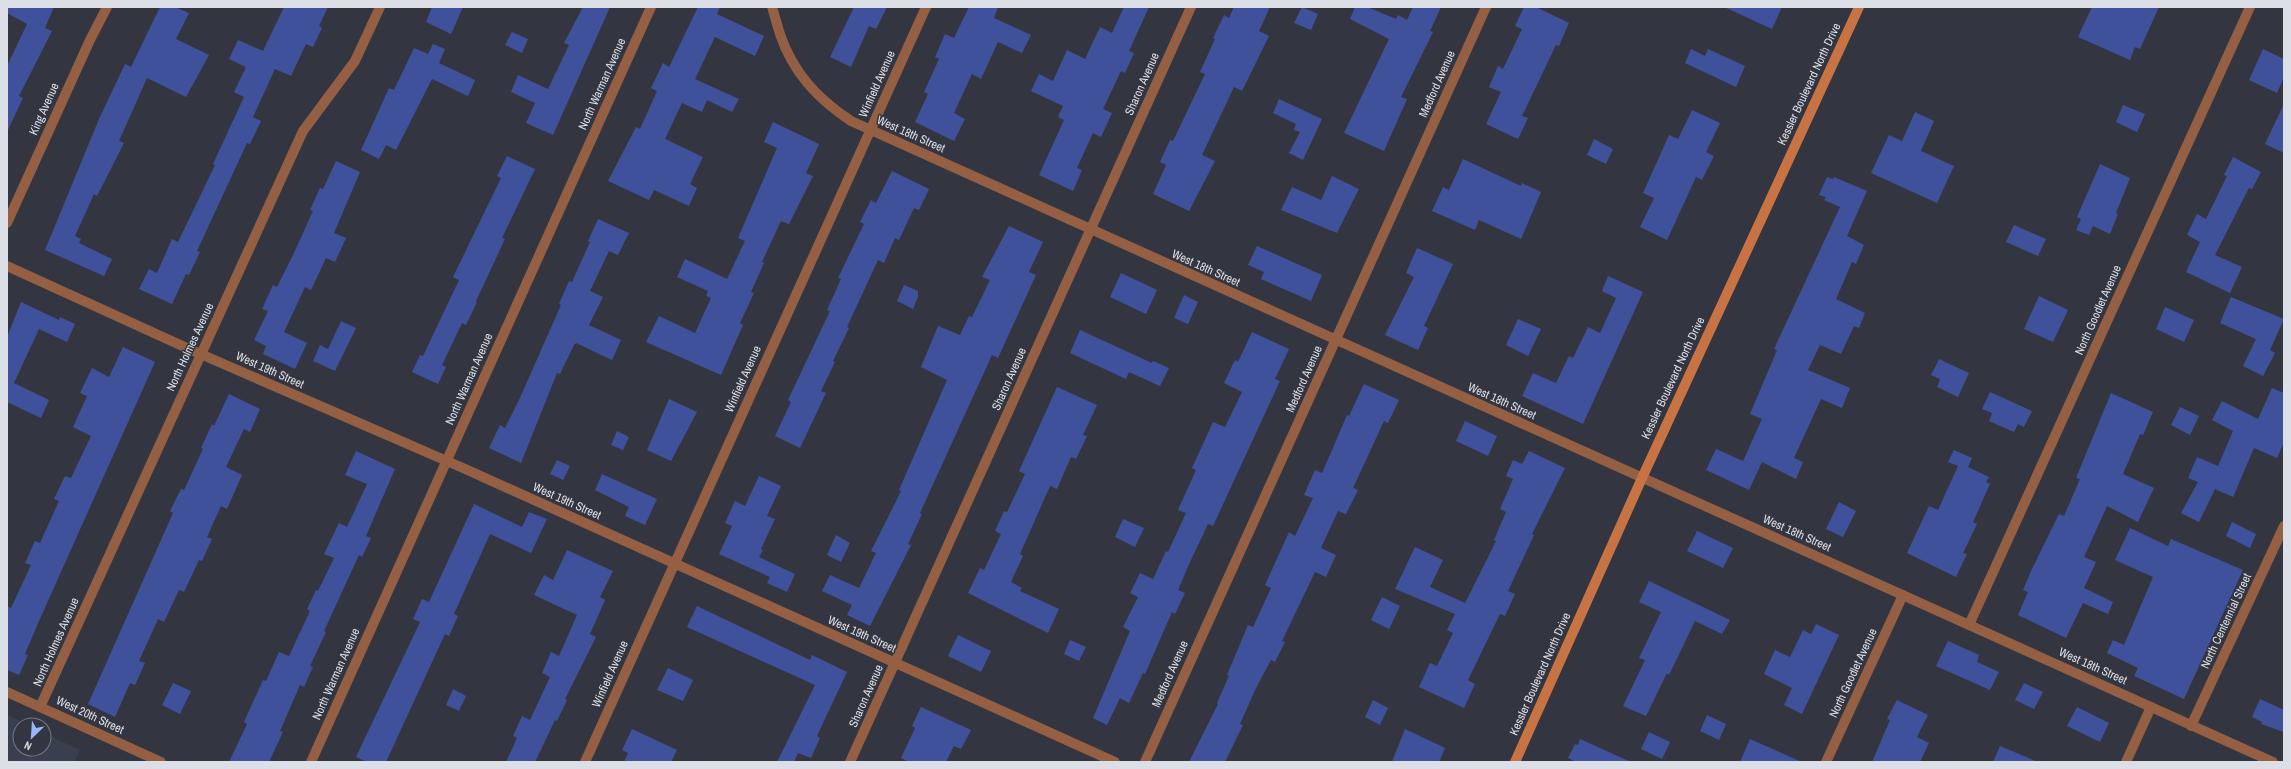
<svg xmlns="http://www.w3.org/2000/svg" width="2291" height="769" font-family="'Archivo Narrow',sans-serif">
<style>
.built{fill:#3a3f4f}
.building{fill:#40519b}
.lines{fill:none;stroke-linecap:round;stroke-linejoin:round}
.street{stroke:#945f42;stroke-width:10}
.secondary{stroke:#c77344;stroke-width:10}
.labels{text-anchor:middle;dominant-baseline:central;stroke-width:3;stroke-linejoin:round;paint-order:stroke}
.street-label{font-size:12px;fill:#dddfe6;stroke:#333640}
</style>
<rect width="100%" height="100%" fill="#333640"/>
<polygon class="built" points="7,715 28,725 20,725 20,749 44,749 44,733 80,750 74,762 7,762"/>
<g class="building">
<polygon points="7,7 54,7 45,28 52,31 19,96 23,98 7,132 7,66 27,24 7,13"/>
<polygon points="160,7 175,7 189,13 176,39 209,55 186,97 147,78 119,141 124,143 97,196 94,194 75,236 81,239 79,243 112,259 104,276 45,250 99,119 125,64 131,67"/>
<polygon points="284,7 328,7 319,26 322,28 313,47 306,44 291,76 275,69 253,117 261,121 250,144 247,143 197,251 200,252 189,275 186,274 172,304 139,289 149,269 157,273 172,239 178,242 215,165 213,164 244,97 234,92 246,67 229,59 238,40 263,51"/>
<polygon points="432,7 463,7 451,34 426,22"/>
<polygon points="583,7 610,7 553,135 526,123 535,103 511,92 518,75 548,89 569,45 564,43"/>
<polygon points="698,7 720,7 717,14 764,36 755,56 715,37 695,79 739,99 732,112 707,100 702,112 682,103 665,139 703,157 690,184 697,188 689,206 654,190 649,200 608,181 636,127 640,129 657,91 651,88 663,63 669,67"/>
<polygon points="854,7 887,7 876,29 869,26 851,67 830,57"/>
<polygon points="969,7 998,7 994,18 1031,35 1022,53 998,42 981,79 972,74 954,113 965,119 954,141 915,122 928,94 924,92 939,59 935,57 945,34 954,38"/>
<polygon points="1124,7 1149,7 1129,51 1134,53 1125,73 1121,71 1103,109 1112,113 1101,137 1093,133 1077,168 1082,170 1073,191 1039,175 1064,120 1058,117 1063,106 1031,91 1039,74 1053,81 1067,50 1085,59 1100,27 1112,33"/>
<polygon points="1234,7 1270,7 1259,31 1269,36 1242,91 1234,87 1202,155 1215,161 1189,211 1153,194 1166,165 1160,162 1170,140 1173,141 1205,74 1200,72 1215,39 1213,38 1224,15 1229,18"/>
<polygon points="1302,7 1318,14 1311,30 1294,23"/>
<polygon points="1355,7 1367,7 1396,19 1398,15 1407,20 1413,7 1441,7 1430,31 1433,32 1401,97 1407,99 1384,151 1344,133 1389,39 1350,19"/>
<polygon points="1524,7 1536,7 1569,23 1559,46 1556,45 1522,116 1528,118 1518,139 1486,124 1501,92 1489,87 1498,66 1503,69 1522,29 1515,26"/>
<polygon points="1724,7 1782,7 1772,29"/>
<polygon points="2092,7 2159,7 2140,49 2135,47 2130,60 2078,37"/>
<polygon points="512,32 528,39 522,53 505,45"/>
<polygon points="433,44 445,49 439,63 475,80 468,96 432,79 396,150 386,145 379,159 361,150 389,88 394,90 414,48 428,54"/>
<polygon points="1691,49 1705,56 1708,49 1745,66 1736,87 1685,63"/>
<polygon points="2263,49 2284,59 2284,77 2277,93 2249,80"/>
<polygon points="1279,99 1322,119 1303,160 1289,153 1300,132 1294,130 1296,124 1273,113"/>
<polygon points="2284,104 2284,153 2265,144"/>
<polygon points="2123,105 2145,114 2137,132 2116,122"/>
<polygon points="1692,110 1720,123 1706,152 1714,156 1702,180 1696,177 1667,240 1640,227 1654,198 1643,193 1669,135 1678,139"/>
<polygon points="1915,112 1934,121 1921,151 1954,166 1937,203 1871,173 1889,135 1902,141"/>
<polygon points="773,122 819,144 806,173 813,176 789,224 781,221 762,262 764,263 751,292 754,293 740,323 743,325 721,375 646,342 659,316 695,333 711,298 706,296 708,291 677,277 685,259 727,279 745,241 738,238 777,148 764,142"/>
<polygon points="1594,139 1613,149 1606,164 1587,155"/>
<polygon points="507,156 535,169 502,238 505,239 476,301 477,302 466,325 462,323 442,365 446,367 438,384 412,372 420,355 423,356 459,280 453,277 501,178 497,176"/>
<polygon points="2233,157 2261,172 2252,189 2249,188 2215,255 2242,267 2230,293 2186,272 2200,242 2187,235 2197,214 2206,219 2227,176 2224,175"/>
<polygon points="1463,159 1521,186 1522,183 1541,192 1521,239 1479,220 1475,230 1432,211 1443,187 1449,190"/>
<polygon points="336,161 360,172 334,233 346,238 335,262 326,258 311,290 305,287 284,332 307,343 295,369 263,354 266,346 254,340 268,311 262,309 273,285 277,287 293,255 313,211 310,210 320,188 323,189"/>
<polygon points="2100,164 2130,178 2116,213 2118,214 2110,234 2093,226 2089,235 2076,230 2081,219 2077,217"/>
<polygon points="892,171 929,189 919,210 914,208 899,240 895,238 884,263 878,260 847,327 849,328 833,361 835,362 821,391 826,393 800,448 775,436 791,402 788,400 830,311 827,310 841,279 838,278 864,224 860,222 871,200 876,203"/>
<polygon points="1332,176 1359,189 1337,233 1281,210 1292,187 1321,200"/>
<polygon points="1827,177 1833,179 1834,177 1867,191 1847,236 1864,245 1856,264 1852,262 1836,299 1865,313 1859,328 1854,326 1841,354 1820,345 1808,370 1850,388 1842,408 1821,399 1794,458 1803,462 1796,479 1762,462 1749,490 1706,470 1716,449 1743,461 1762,419 1750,414 1777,350 1774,349 1840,207 1824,200 1826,197 1819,195"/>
<polygon points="598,219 629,233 618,255 609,251 590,291 603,297 589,325 621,340 612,360 576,343 574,345 560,374 557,373 521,463 489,448 500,425 505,428 519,400 561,305 559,304 569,281 572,282 590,242 588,241"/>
<polygon points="2014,225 2046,239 2038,256 2006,242"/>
<polygon points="1009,226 1043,242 1029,272 1036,275 998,358 992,355 920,513 922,514 908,544 911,545 870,626 847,615 852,605 822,591 830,575 859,588 876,553 871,551 901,491 899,490 947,380 921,367 938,326 960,335 969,316 972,317 990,280 982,277"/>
<polygon points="1257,246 1322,275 1311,301 1261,279 1264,272 1248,265"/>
<polygon points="1417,248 1453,264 1424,326 1428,328 1418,350 1385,335 1414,277 1406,273"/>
<polygon points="1121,273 1157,290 1146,314 1110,297"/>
<polygon points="1608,276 1643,292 1583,424 1522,396 1533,373 1556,383 1569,356 1573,358 1588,327 1600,333 1616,298 1602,291"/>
<polygon points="904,285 918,291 918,297 913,309 897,301"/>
<polygon points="1184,295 1198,302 1188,324 1174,318"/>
<polygon points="2039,296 2068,310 2053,342 2024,329"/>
<polygon points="2231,297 2284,319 2270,350 2275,353 2263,376 2243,366 2256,339 2220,323"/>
<polygon points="21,302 59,320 60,317 75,324 67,342 39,329 14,383 49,400 41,418 7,402 7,337"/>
<polygon points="2165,307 2194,320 2184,342 2156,329"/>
<polygon points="1518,319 1541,329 1528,356 1506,345"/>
<polygon points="341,321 356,328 335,371 313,361 320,345 328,349"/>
<polygon points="1080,330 1152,363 1153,361 1169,368 1160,386 1129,372 1126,379 1070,353"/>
<polygon points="1252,332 1289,349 1275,379 1280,381 1213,526 1208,524 1190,562 1178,590 1185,593 1175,614 1172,612 1145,674 1143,673 1129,703 1120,698 1107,725 1093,718 1130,631 1123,627 1138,597 1130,593 1140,573 1153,579 1166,551 1168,552 1186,513 1178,510 1196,470 1192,468 1213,422 1225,427 1242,392 1224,383 1235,360 1238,362"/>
<polygon points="123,347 155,362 39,621 25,654 28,655 19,675 7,670 7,606 11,608 31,565 25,563 35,541 40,543 59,501 54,499 65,476 71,478 91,436 73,427 87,396 80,393 92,368 109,377"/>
<polygon points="1939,359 1969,373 1958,397 1937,387 1940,379 1931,375"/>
<polygon points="1364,384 1399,400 1388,423 1384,421 1367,458 1353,488 1358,490 1346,514 1338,511 1321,548 1336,555 1326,577 1315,572 1282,641 1285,642 1275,662 1271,660 1256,688 1240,724 1243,725 1225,762 1189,762 1218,704 1217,703 1229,676 1227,675 1248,625 1253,627 1271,588 1265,585 1289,532 1295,536 1313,498 1304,495 1315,470 1322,473 1347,415 1349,416"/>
<polygon points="1057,387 1097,405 1083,435 1087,436 1076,459 1071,457 1057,489 1050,486 1020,554 1023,556 1011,582 1022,588 1020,591 1059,609 1048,633 968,593 980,568 984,570 1001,534 995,531 1004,511 1007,512 1025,474 1019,471"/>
<polygon points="2272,388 2284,393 2284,442 2277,458 2254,448 2233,497 2215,489 2199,522 2181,513 2198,482 2188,478 2197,457 2218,466 2233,431 2212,420 2222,401 2258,419"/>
<polygon points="1990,392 2032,411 2024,427 2018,424 2014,432 1989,421 1992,413 1982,409"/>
<polygon points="2111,393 2153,412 2143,435 2140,434 2123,474 2154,488 2138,522 2107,506 2084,557 2096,562 2084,588 2113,602 2108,614 2083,603 2066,638 2018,615 2028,592 2023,590 2031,571 2059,514 2064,516 2080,479 2076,478"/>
<polygon points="229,394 260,409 250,432 244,429 226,467 242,475 227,509 221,506 207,537 212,539 202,561 199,560 184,592 179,590 164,622 158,619 139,661 145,663 135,685 130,683 115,717 88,704 173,513 170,511 181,489 184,490 203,449 201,448 212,424 214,426"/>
<polygon points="669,399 697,412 671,461 647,450"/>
<polygon points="2180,407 2199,416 2190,435 2171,425"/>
<polygon points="1465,421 1497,436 1488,456 1456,441"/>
<polygon points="617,431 629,437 623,450 611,445"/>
<polygon points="1954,450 1972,458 1968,467 1989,477 1986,482 1990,484 1973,522 1977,524 1963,553 1967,554 1956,577 1907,553 1929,506 1938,510 1958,466 1948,462"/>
<polygon points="356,451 395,469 366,536 371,538 362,557 359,555 324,631 326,632 310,666 313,667 304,687 300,685 280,731 283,732 269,762 229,762 247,724 244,722 263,680 266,681 279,652 289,656 310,611 307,609 316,590 318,591 334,558 324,554 339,523 347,527 367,484 345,475"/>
<polygon points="1529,451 1565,468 1532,534 1534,535 1508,591 1515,594 1505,616 1500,614 1468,680 1475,684 1464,708 1419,687 1430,663 1437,666 1453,633 1447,630 1455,614 1395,589 1415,547 1443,560 1430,587 1465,603 1496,541 1494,540 1506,512 1500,509 1513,479 1506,476 1513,460 1522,464"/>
<polygon points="557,460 570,466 563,480 550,474"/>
<polygon points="602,474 657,499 645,525 625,516 629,507 595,490"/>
<polygon points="759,476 781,486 767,516 775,519 761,549 763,550 759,557 795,574 787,592 767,583 770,577 719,554 732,526 725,523 735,501 745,506"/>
<polygon points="1839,502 1856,511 1843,537 1826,529"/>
<polygon points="474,504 522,527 529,512 547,519 531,553 490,534 454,614 458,616 449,636 445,634 386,762 367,762 356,757 420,622 413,619 422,599 429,602"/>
<polygon points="1123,519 1144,528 1135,547 1115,537"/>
<polygon points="2232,522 2256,534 2250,548 2226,536"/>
<polygon points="2130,528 2168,546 2171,539 2243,570 2184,699 2134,676 2138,668 2107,653 2113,640 2124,645 2153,577 2115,560"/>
<polygon points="1697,531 1733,548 1723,568 1687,551"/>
<polygon points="836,535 850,543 841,562 827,555"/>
<polygon points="567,550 613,571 600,597 605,600 590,634 596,637 565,699 567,700 557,721 555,720 535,762 506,762 517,738 513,736 522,716 530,720 550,677 542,673 551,652 559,656 577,615 534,595 544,575 553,580"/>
<polygon points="1649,581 1730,620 1722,634 1695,621 1669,675 1667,673 1646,716 1623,706 1645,660 1639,658 1661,612 1639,602"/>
<polygon points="1382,597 1400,606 1389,629 1371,620"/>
<polygon points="697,606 810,660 812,655 847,672 817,736 820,738 811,758 798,753 794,762 777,762 815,685 687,627"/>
<polygon points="1816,624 1839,635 1802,714 1784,705 1792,688 1764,674 1775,650 1790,657 1803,630 1811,634"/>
<polygon points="958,635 991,651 981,672 948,656"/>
<polygon points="1070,640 1086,647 1079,661 1064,654"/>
<polygon points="1948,641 1979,655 1977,662 1999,672 1990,690 1936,666"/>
<polygon points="668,668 693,680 683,701 657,690"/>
<polygon points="173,683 191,691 180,714 162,705"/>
<polygon points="2024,683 2043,692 2034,709 2015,700"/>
<polygon points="453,689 466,696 459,711 446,705"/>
<polygon points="2260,699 2284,710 2284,732 2261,724 2262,722 2252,717"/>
<polygon points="1373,700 1388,708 1380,725 1365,717"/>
<polygon points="1897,700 1928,715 1917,737 1929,743 1920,762 1872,762 1890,720 1887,719"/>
<polygon points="921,707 971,730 961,749 954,746 946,762 909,762 901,758 915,728 912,726"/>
<polygon points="2077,707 2109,723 2100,742 2067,726"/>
<polygon points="1707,715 1726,724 1719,740 1700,731"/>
<polygon points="632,729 677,750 671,762 624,762 628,753 622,750"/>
<polygon points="1405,729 1445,748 1439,762 1392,762"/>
<polygon points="1649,732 1670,742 1662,759 1641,749"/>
<polygon points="1580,739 1631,762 1576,762 1568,758 1575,744 1578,745"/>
<polygon points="1750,739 1802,762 1740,762"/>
<polygon points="2000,746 2038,762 1993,762"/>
</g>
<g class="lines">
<g class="street">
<path d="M772 7C775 16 777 25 780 34 793 73 818 99 851 121L2273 762"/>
<polyline points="7,223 90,40 107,7"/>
<polyline points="7,266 189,349 463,468 1115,762"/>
<polyline points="1969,625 2250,7"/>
<polyline points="7,692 161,762"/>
<polyline points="40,707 303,131 355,61 380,7"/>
<polyline points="2191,726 2284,526"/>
<polyline points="311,762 651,7"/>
<polyline points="585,762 926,7"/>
<polyline points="850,762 1191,7"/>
<polyline points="1145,762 1486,7"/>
<polyline points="1826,762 1903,595"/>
<polyline points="2126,762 2151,707"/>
</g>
<polyline class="secondary" points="1515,762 1642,478 1859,7"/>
</g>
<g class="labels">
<g class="street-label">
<text transform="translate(602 84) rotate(-66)">North Warman Avenue</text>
<text transform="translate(877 84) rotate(-66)">Winfield Avenue</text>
<text transform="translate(1142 84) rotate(-66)">Sharon Avenue</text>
<text transform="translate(1437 84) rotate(-66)">Medford Avenue</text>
<text transform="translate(1809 84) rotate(-65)">Kessler Boulevard North Drive</text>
<text transform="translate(44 109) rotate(-66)">King Avenue</text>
<text transform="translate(911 134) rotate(24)">West 18th Street</text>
<text transform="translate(1206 268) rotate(24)">West 18th Street</text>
<text transform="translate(2098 310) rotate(-66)">North Goodlet Avenue</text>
<text transform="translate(190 347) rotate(-65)">North Holmes Avenue</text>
<text transform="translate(270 370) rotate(24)">West 19th Street</text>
<text transform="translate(1673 378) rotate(-65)">Kessler Boulevard North Drive</text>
<text transform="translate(469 379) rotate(-66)">North Warman Avenue</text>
<text transform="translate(743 379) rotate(-66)">Winfield Avenue</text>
<text transform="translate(1009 379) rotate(-66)">Sharon Avenue</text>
<text transform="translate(1304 379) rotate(-66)">Medford Avenue</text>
<text transform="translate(1502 401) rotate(24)">West 18th Street</text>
<text transform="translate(567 501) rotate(24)">West 19th Street</text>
<text transform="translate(1797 533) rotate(24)">West 18th Street</text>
<text transform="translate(2226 621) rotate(-65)">North Centennial Street</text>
<text transform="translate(862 634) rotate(24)">West 19th Street</text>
<text transform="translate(56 642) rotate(-66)">North Holmes Avenue</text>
<text transform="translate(2093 666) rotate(24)">West 18th Street</text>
<text transform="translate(1853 673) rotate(-65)">North Goodlet Avenue</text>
<text transform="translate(336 674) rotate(-66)">North Warman Avenue</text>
<text transform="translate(610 674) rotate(-66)">Winfield Avenue</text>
<text transform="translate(1170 674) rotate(-66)">Medford Avenue</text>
<text transform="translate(1540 674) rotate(-66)">Kessler Boulevard North Drive</text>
<text transform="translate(866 696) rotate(-66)">Sharon Avenue</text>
<text transform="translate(90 715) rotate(25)">West 20th Street</text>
</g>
</g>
<rect width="2291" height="769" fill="none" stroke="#dddfe6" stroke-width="16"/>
<g transform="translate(32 737) rotate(205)"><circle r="19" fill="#333640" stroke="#777a82"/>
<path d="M0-3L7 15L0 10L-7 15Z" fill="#99b5fd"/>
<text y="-6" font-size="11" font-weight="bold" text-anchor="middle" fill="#dddfe6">N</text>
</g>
</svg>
